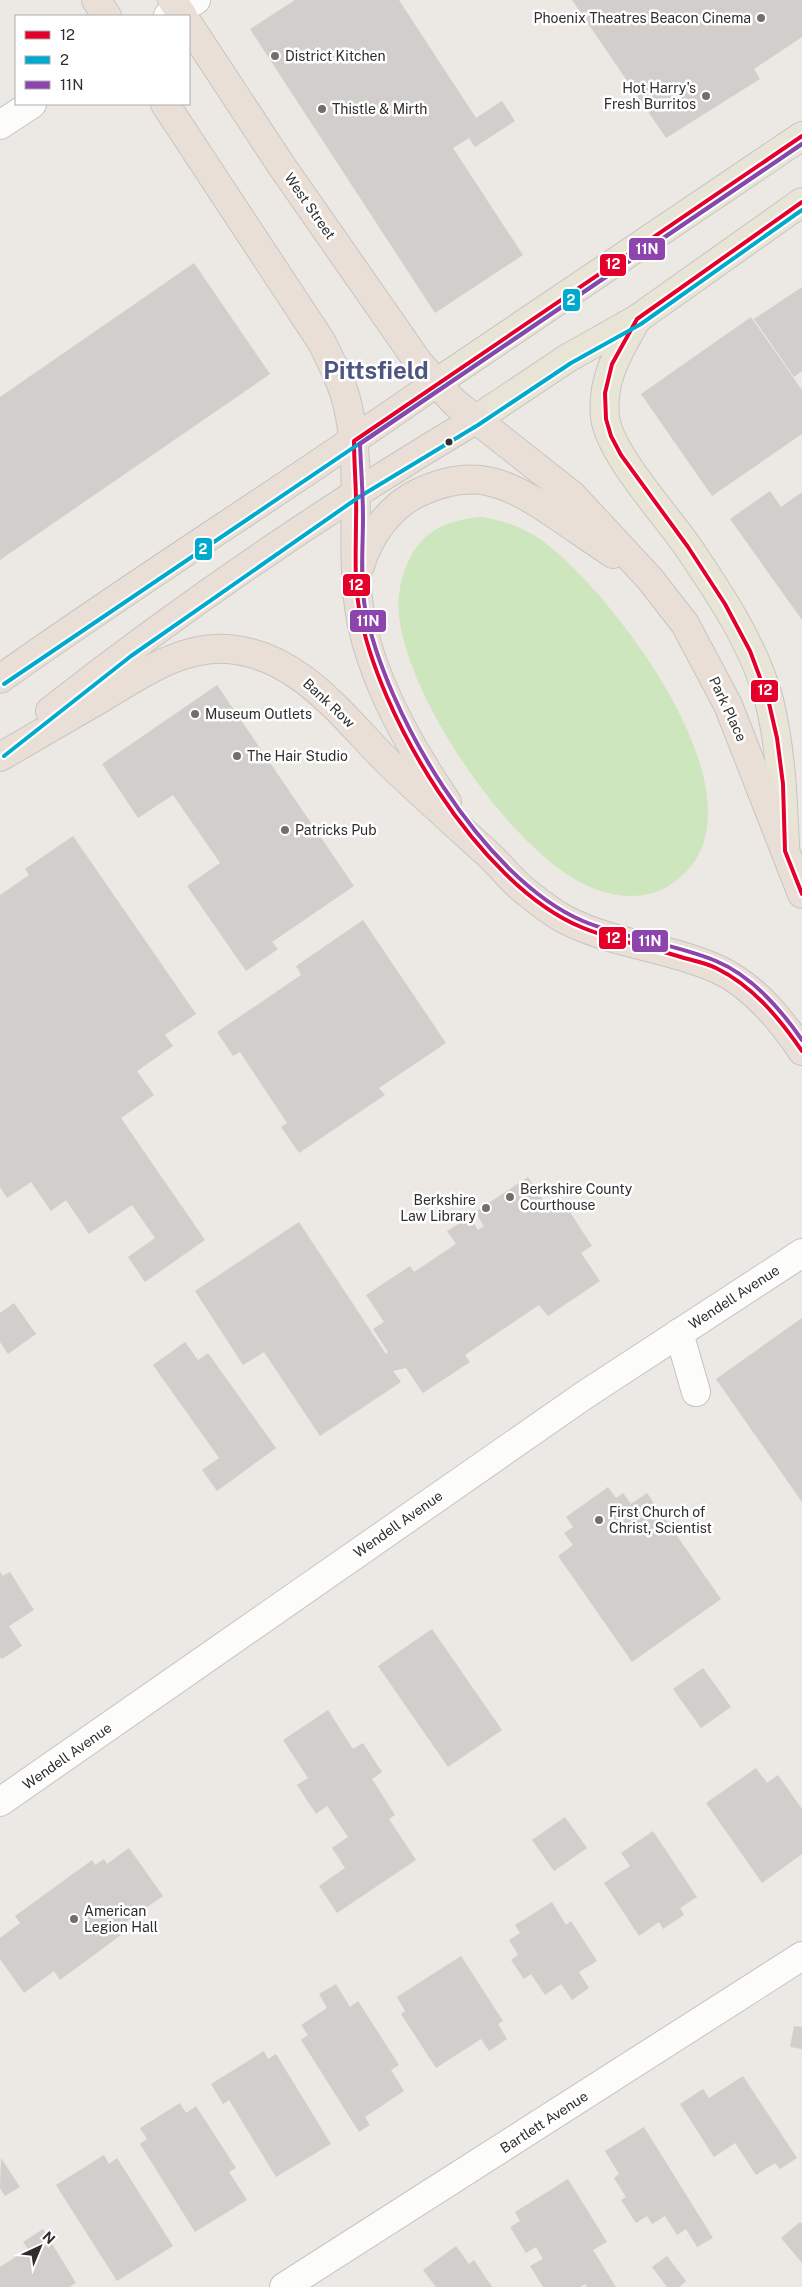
<svg xmlns="http://www.w3.org/2000/svg" width="802" height="2287" font-family="'Public Sans',sans-serif">
<style>
.green{fill:#cee6be}
.building{fill:#d1cecb}
.lines{fill:none;stroke-linecap:round;stroke-linejoin:round}
.minor-casing{stroke:#c5c4c5;stroke-width:30}
.major-casing{stroke:#c6c5c4;stroke-width:30}
.highway-casing{stroke:#c6c5c4;stroke-width:30}
.minor{stroke:#fcfcfb;stroke-width:28}
.major{stroke:#e8e4d6;stroke-width:28}
.highway{stroke:#eadfd6;stroke-width:28}
.bus-1-casing{stroke:#fff;stroke-width:8}
.bus-2-casing{stroke:#fff;stroke-width:8}
.bus-3-casing{stroke:#fff;stroke-width:8}
.bus-1{stroke:#e4002b;stroke-width:4}
.bus-2{stroke:#00a9ce;stroke-width:4}
.bus-3{stroke:#8e44ad;stroke-width:4}
.poi-dot{fill:#706f6e;stroke:#fff;stroke-width:2}
.bus-dot{fill:#2e2e2e;stroke:#fff;stroke-width:2}
.labels{text-anchor:middle;dominant-baseline:central;stroke-width:5;stroke-linejoin:round;paint-order:stroke}
.poi-label{font-size:14px;fill:#2e2e2e;stroke:#fff;text-anchor:start}
.street-label{font-size:14px;fill:#2e2e2e;stroke:#fff}
.town-label{font-size:24px;font-weight:bold;fill:#4d5680;stroke:#fff}
.line-badge{stroke:#fff;stroke-width:2}
.badge-label{font-size:14px;text-anchor:middle;font-weight:bold;fill:#fff}
</style>
<rect width="100%" height="100%" fill="#ece8e4"/>
<path class="green" d="M481 517C502 520 522 527 540 539 611 589 781 809 673 883 650 899 624 899 598 890 517 862 412 705 400 623 396 600 400 577 411 556 425 529 452 519 481 517Z"/>
<g class="building">
<polygon points="295,0 399,0 476,118 502,101 515,121 475,147 469,138 453,148 523,255 435,313 250,29"/>
<polygon points="572,0 802,0 802,37 754,69 760,79 666,138"/>
<polygon points="194,263 270,374 0,560 0,397"/>
<polygon points="802,287 802,371 794,377 754,319"/>
<polygon points="751,317 802,390 802,434 712,496 641,394"/>
<polygon points="770,491 781,507 802,492 802,620 730,519"/>
<polygon points="217,685 354,886 272,942 278,949 246,971 187,886 220,863 173,795 138,818 102,764"/>
<polygon points="73,836 196,1014 165,1035 173,1046 137,1071 154,1095 121,1118 205,1240 145,1282 128,1257 155,1238 132,1205 89,1234 66,1200 51,1211 31,1182 7,1198 0,1187 0,895 29,875 25,869"/>
<polygon points="363,920 446,1043 379,1088 385,1095 299,1153 281,1127 287,1123 240,1052 233,1056 217,1032 301,975 296,966"/>
<polygon points="528,1177 549,1209 562,1200 592,1246 581,1253 600,1281 548,1316 539,1305 465,1355 470,1362 423,1393 406,1368 393,1371 401,1382 320,1436 264,1352 243,1365 195,1291 299,1222 386,1354 388,1352 373,1329 384,1322 366,1295 410,1266 414,1272 456,1244 447,1231 470,1217 478,1230 484,1226 475,1212"/>
<polygon points="14,1303 36,1334 8,1354 0,1342 0,1313"/>
<polygon points="802,1318 802,1502 716,1379"/>
<polygon points="185,1342 198,1360 208,1353 276,1448 217,1491 202,1470 219,1458 153,1365"/>
<polygon points="608,1487 616,1498 623,1493 631,1504 647,1493 721,1599 632,1662 558,1556 573,1545 564,1533 573,1527 566,1517"/>
<polygon points="0,1572 3,1576 10,1572 34,1610 9,1626 22,1646 2,1659 0,1657"/>
<polygon points="432,1629 502,1730 448,1767 378,1666"/>
<polygon points="703,1668 731,1707 701,1728 673,1689"/>
<polygon points="328,1710 353,1749 363,1743 382,1772 372,1779 395,1815 389,1819 416,1860 337,1913 319,1886 345,1868 332,1848 348,1837 327,1806 316,1814 297,1785 308,1778 283,1740"/>
<polygon points="756,1768 767,1783 778,1775 802,1809 802,1854 762,1883 706,1803"/>
<polygon points="565,1817 587,1848 554,1871 532,1840"/>
<polygon points="653,1831 697,1897 680,1908 684,1915 663,1929 659,1922 639,1936 604,1883 630,1866 621,1853"/>
<polygon points="129,1848 163,1896 116,1929 121,1935 60,1980 54,1971 24,1993 0,1959 0,1938 20,1923 15,1916 92,1860 95,1865 104,1859 107,1864"/>
<polygon points="552,1902 566,1925 571,1921 597,1961 579,1972 589,1988 572,2000 561,1984 545,1995 531,1974 524,1979 511,1960 518,1955 509,1940 520,1933 515,1925"/>
<polygon points="461,1956 503,2021 498,2024 507,2039 489,2051 481,2039 436,2068 401,2014 405,2011 397,1997"/>
<polygon points="336,1984 350,2007 358,2001 399,2065 391,2070 404,2091 365,2117 370,2125 359,2132 301,2040 308,2035 301,2025 327,2008 319,1994"/>
<polygon points="794,2026 802,2027 802,2049 790,2047"/>
<polygon points="264,2051 268,2059 276,2054 331,2144 276,2177 229,2100 223,2104 211,2084"/>
<polygon points="743,2076 797,2158 780,2169 775,2163 756,2175 735,2143 714,2157 680,2104 703,2089 709,2098"/>
<polygon points="180,2103 186,2113 196,2106 236,2168 229,2172 247,2200 195,2232 140,2144 147,2139 140,2128"/>
<polygon points="644,2127 713,2238 697,2247 686,2229 677,2235 665,2216 652,2224 647,2216 636,2223 621,2200 626,2197 614,2178 619,2174 605,2151"/>
<polygon points="104,2155 109,2164 117,2158 173,2246 117,2281 56,2185"/>
<polygon points="1,2158 20,2187 5,2196 0,2188"/>
<polygon points="568,2179 607,2242 593,2250 616,2287 587,2287 585,2284 580,2287 543,2287 530,2266 543,2259 536,2247 526,2253 510,2227 520,2221 515,2212"/>
<polygon points="800,2222 802,2224 802,2263 781,2238"/>
<polygon points="43,2229 76,2283 69,2287 0,2287 0,2267 28,2249 23,2242"/>
<polygon points="456,2246 469,2264 474,2260 492,2287 436,2287 423,2270"/>
<polygon points="667,2256 686,2281 679,2287 667,2287 652,2267"/>
</g>
<g class="lines">
<defs>
<g id="minor">
<polyline points="168,16 196,0"/>
<polyline points="0,125 32,104"/>
<polyline points="679,1333 696,1392"/>
<polyline points="0,1802 586,1394 802,1253"/>
<polyline points="284,2287 802,1956"/>
</g>
<g id="major">
<path d="M637 319C619 351 601 379 605 417 609 453 666 515 688 547 720 594 754 645 769 700 781 749 783 797 785 847"/>
<polyline points="436,383 802,136"/>
<polyline points="475,420 568,358 637,319 802,202"/>
</g>
<g id="highway">
<polyline points="96,0 107,16"/>
<polyline points="172,0 183,16"/>
<polyline points="189,25 281,165 419,363 454,402 572,495 650,579 685,624 728,705 802,894"/>
<path d="M165 104 321 341C332 363 343 384 348 407 363 473 350 541 359 607 368 675 409 746 447 802"/>
<path d="M360 566C369 536 389 507 418 493 473 467 505 481 553 513 573 527 593 540 613 554"/>
<path d="M0 679C143 577 293 484 436 383"/>
<path d="M50 711C185 605 327 508 475 420"/>
<path d="M0 757C31 739 62 721 93 703 133 680 179 645 227 649 298 654 341 715 387 761 420 793 454 823 488 854 501 866 512 881 526 892 538 901 552 913 566 920 613 944 667 947 715 968 752 984 780 1018 802 1051"/>
</g>
</defs>
<use href="#minor" class="minor-casing"/>
<use href="#major" class="major-casing"/>
<use href="#highway" class="highway-casing"/>
<use href="#minor" class="minor"/>
<use href="#major" class="major"/>
<use href="#highway" class="highway"/>
<defs>
<g id="bus-1">
<path d="M802 136 354 441C354 467 357 494 356 520 356 549 354 579 359 608 377 714 478 884 581 927 614 941 650 947 684 958 695 961 706 963 716 968 753 986 779 1018 802 1051"/>
<polyline points="802,202 637,319 612,364 605,393 606,419 611,436 621,455 688,547 725,604 750,651 768,699 777,738 783,784 785,851 802,894"/>
</g>
<g id="bus-2">
<polyline points="4,684 802,144"/>
<polyline points="4,756 131,656 359,497 478,425 571,363 641,324 802,210"/>
</g>
<path id="bus-3" d="M802 144 360 444C361 469 363 493 363 518 363 547 360 578 365 608 385 712 482 878 583 921 625 939 673 943 716 961 752 976 780 1008 802 1040"/>
</defs>
<use href="#bus-1" class="bus-1-casing"/>
<use href="#bus-2" class="bus-2-casing"/>
<use href="#bus-3" class="bus-3-casing"/>
<use href="#bus-1" class="bus-1"/>
<use href="#bus-2" class="bus-2"/>
<use href="#bus-3" class="bus-3"/>
</g>
<g class="poi-dot">
<circle cx="761" cy="18" r="5"/>
<circle cx="275" cy="56" r="5"/>
<circle cx="706" cy="96" r="5"/>
<circle cx="322" cy="109" r="5"/>
<circle cx="195" cy="714" r="5"/>
<circle cx="237" cy="756" r="5"/>
<circle cx="285" cy="830" r="5"/>
<circle cx="510" cy="1197" r="5"/>
<circle cx="486" cy="1208" r="5"/>
<circle cx="599" cy="1520" r="5"/>
<circle cx="74" cy="1919" r="5"/>
</g>
<circle class="bus-dot" cx="449" cy="442" r="4.5"/>
<g class="labels">
<g class="poi-label">
<text x="751" y="18" text-anchor="end">Phoenix Theatres Beacon Cinema</text>
<text x="285" y="56">District Kitchen</text>
<text x="696" y="88" text-anchor="end">Hot Harry's<tspan x="696" dy="16">Fresh Burritos</tspan></text>
<text x="332" y="109">Thistle &amp; Mirth</text>
<text x="205" y="714">Museum Outlets</text>
<text x="247" y="756">The Hair Studio</text>
<text x="295" y="830">Patricks Pub</text>
<text x="520" y="1189">Berkshire County<tspan x="520" dy="16">Courthouse</tspan></text>
<text x="476" y="1200" text-anchor="end">Berkshire<tspan x="476" dy="16">Law Library</tspan></text>
<text x="609" y="1512">First Church of<tspan x="609" dy="16">Christ, Scientist</tspan></text>
<text x="84" y="1911">American<tspan x="84" dy="16">Legion Hall</tspan></text>
</g>
<g class="street-label">
<text transform="translate(310 206) rotate(55)">West Street</text>
<text transform="translate(329 703) rotate(43)">Bank Row</text>
<text transform="translate(728 709) rotate(65)">Park Place</text>
<text transform="translate(734 1297) rotate(-33)">Wendell Avenue</text>
<text transform="translate(398 1524) rotate(-35)">Wendell Avenue</text>
<text transform="translate(67 1756) rotate(-35)">Wendell Avenue</text>
<text transform="translate(544 2122) rotate(-33)">Bartlett Avenue</text>
</g>
<g class="town-label">
<text x="376" y="370">Pittsfield</text>
</g>
</g>
<g class="line-badge">
<rect x="628" y="237" width="38" height="24" rx="5" fill="#8e44ad"/>
<rect x="599" y="253" width="28" height="24" rx="5" fill="#e4002b"/>
<rect x="562" y="288" width="19" height="24" rx="5" fill="#00a9ce"/>
<rect x="194" y="537" width="19" height="24" rx="5" fill="#00a9ce"/>
<rect x="342" y="573" width="29" height="24" rx="5" fill="#e4002b"/>
<rect x="349" y="609" width="38" height="24" rx="5" fill="#8e44ad"/>
<rect x="750" y="679" width="29" height="24" rx="5" fill="#e4002b"/>
<rect x="598" y="926" width="29" height="24" rx="5" fill="#e4002b"/>
<rect x="631" y="929" width="38" height="24" rx="5" fill="#8e44ad"/>
</g>
<g class="badge-label">
<text x="647" y="254">11N</text>
<text x="613" y="269">12</text>
<text x="571" y="305">2</text>
<text x="203" y="554">2</text>
<text x="356" y="590">12</text>
<text x="368" y="626">11N</text>
<text x="765" y="695">12</text>
<text x="613" y="943">12</text>
<text x="650" y="946">11N</text>
</g>
<rect x="15" y="15" width="175" height="90" fill="#ffffff" stroke="#ababab"/>
<rect x="25" y="31" width="25" height="8" fill="#e4002b" stroke="#ababab"/>
<text x="60" y="40" font-size="15" fill="#2e2e2e">12</text>
<rect x="25" y="56" width="25" height="8" fill="#00a9ce" stroke="#ababab"/>
<text x="60" y="65" font-size="15" fill="#2e2e2e">2</text>
<rect x="25" y="81" width="25" height="8" fill="#8e44ad" stroke="#ababab"/>
<text x="60" y="90" font-size="15" fill="#2e2e2e">11N</text>
<g transform="translate(40 2247) rotate(44)" stroke="#ffffff" stroke-width="4" paint-order="stroke">
<path d="M0-4L9 19L0 12L-9 19Z" fill="#2e2e2e"/>
<text y="-8" font-size="14" font-weight="bold" text-anchor="middle" fill="#2e2e2e">N</text>
</g>
</svg>
